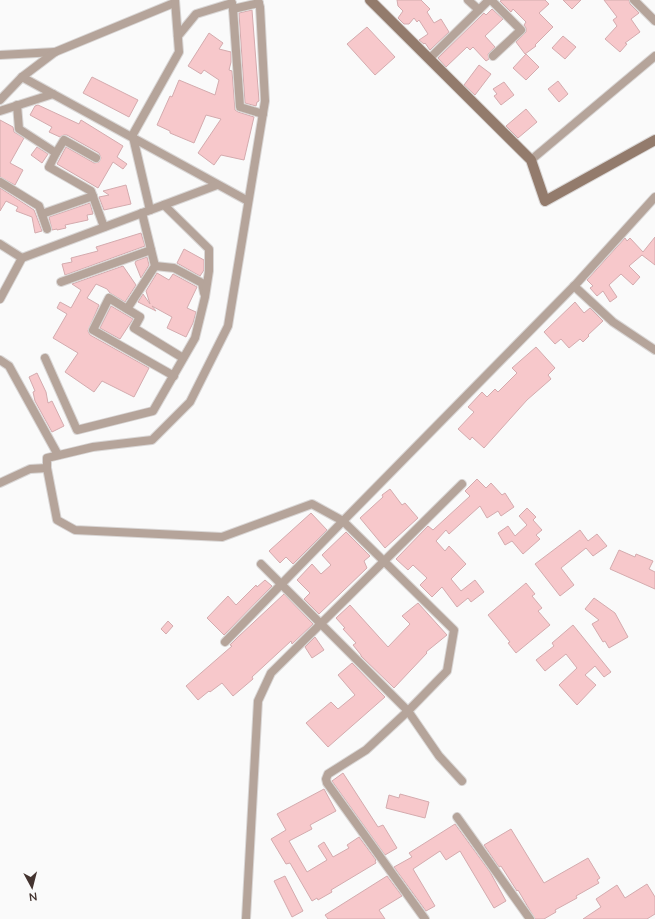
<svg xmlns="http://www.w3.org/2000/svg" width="655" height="919" font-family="Mulish,sans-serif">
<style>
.building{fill:#f7c8cb;stroke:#d4abae}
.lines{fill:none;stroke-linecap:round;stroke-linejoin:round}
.street-casing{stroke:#d9d6d5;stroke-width:10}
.secondary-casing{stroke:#d9d6d5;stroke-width:12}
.street{stroke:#b5a49a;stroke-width:8}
.secondary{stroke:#937b6c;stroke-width:10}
</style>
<rect width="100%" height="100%" fill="#fafafa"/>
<g class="building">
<polygon points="397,0 421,0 430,9 427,12 434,23 441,19 449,32 430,50 425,43 424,44 419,40 428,34 419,20 417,22 414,18 409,24 404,24 398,18 403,11 398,6"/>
<polygon points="502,0 545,0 549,4 539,13 553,27 535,45 536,46 525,54 516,42 526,32 526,28 524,25 526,22 513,9 511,12 500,1"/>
<polygon points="563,0 581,0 572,9"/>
<polygon points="604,0 629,0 630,4 639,13 631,19 640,32 625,43 627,44 620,52 605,39 617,26 613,20 617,17"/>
<polygon points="492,9 503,19 485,36 495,47 488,54 489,59 486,61 473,47 470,50 467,47 446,67 438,58 484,13 486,15"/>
<polygon points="252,10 259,101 257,102 256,106 245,103 239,13"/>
<polygon points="367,27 395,57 375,75 347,44"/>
<polygon points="209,33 223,43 219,49 231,52 231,62 229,70 232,71 235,110 238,112 254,117 244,160 221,155 214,165 198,153 221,119 206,115 194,143 170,133 170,131 157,125 170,96 172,97 179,80 215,95 219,80 204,70 201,74 188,66"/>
<polygon points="563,36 576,47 565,59 552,48"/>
<polygon points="526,54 539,67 526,80 513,68"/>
<polygon points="479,65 491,74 475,95 464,85"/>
<polygon points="92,77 138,100 129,117 83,93"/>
<polygon points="558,81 568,94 559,102 548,89"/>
<polygon points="504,82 514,95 501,105 494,96 497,94 493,89"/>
<polygon points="38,105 79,124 81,120 123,146 117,157 127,164 123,169 113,162 98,188 57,164 66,147 94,163 99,162 101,158 99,153 67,135 64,135 60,137 49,132 52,127 30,115 35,106"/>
<polygon points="526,109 537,122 518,138 506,126"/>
<polygon points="0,120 13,127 14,132 24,138 10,163 23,170 15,185 0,177"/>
<polygon points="37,147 48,154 42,163 31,155"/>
<polygon points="126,185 131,204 104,210 99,197 109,195 103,191"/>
<polygon points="0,188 34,210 42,231 35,233 32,217 16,211 18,207 6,201 0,211"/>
<polygon points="90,203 93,214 87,215 88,220 65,225 66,228 57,230 57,229 52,230 49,217"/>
<polygon points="141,233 145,246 65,275 62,264 72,262 71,258 98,251 96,247"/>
<polygon points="655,237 655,265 642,255 629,266 640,277 633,285 621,274 609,285 617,297 610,302 603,291 597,296 590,288 593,286 587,280 625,238 627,241 630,238 643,252"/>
<polygon points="184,249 204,260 204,270 200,276 177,263"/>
<polygon points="147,257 149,265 141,278 135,263 136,261"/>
<polygon points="123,266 136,285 125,302 110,293 107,289 96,284 87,298 99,305 88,331 90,335 149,368 134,397 102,381 94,392 65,372 78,353 53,338 67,314 57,308 60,302 71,308 81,290 72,284"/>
<polygon points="157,273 169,280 173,274 197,287 187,308 196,312 193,323 186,337 167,328 172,317 152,306 156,311 138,302 143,294 150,304 146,291"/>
<polygon points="575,302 584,313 590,308 603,321 588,335 589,336 583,342 580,339 569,348 561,339 555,344 544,332"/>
<polygon points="111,306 133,319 120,339 100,328"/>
<polygon points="536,347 555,368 548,375 551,379 527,400 484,448 472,437 470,440 458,429 474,412 468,407 482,392 487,397 495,389 498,392 517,373 512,368"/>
<polygon points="37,373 46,392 48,403 52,401 64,426 52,432 35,401 33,392 35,391 29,377"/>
<polygon points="477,479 486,488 491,483 502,495 505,493 514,507 501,516 498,511 487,518 480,506 449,534 446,530 436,541 445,551 449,546 466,564 451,579 461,591 475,580 484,592 471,602 468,598 457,607 442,587 432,597 420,585 427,578 413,565 408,570 396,559 428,526 433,530 470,496 465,491"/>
<polygon points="390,489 402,505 405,503 418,518 385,548 360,518 383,497 382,495"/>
<polygon points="527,508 536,517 533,520 542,530 536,535 540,539 523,554 512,541 505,545 498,533 508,526 515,536 527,525 519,516"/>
<polygon points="311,513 327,530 293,564 286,557 280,563 269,551"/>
<polygon points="580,530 588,541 597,534 607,546 593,556 586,548 561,568 574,585 560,596 535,564"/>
<polygon points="346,532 370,556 364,561 367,568 319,614 304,599 310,593 297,580 312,564 321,574 331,565 322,555"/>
<polygon points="619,550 635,557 636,554 653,561 649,569 655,572 655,589 610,569"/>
<polygon points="265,580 272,586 224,635 207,618 228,596 236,605 256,585 257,587"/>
<polygon points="526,583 535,594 532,596 542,608 538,611 550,625 516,653 508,643 510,642 488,615"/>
<polygon points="284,594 313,624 292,644 291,641 252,677 253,679 233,696 222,683 210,692 209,691 198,700 186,686 232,646 230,645 238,637"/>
<polygon points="594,598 615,613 628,637 609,648 605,641 603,642 592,624 599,620 585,609"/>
<polygon points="418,603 447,635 426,652 427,653 394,688 361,656 361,655 353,645 356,643 343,629 345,628 336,618 350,605 388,647 410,624 402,616"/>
<polygon points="168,621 173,626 166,634 161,629"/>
<polygon points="573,625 611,672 604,677 595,666 585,675 596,685 577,705 559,685 577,668 566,654 545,671 536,660 554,646 552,643"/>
<polygon points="315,637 324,650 312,658 305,647"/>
<polygon points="352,663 385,697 328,747 306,723 331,702 338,709 355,695 338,675"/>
<polygon points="343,773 378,827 383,825 397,848 385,855 332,781"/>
<polygon points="324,789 336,811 310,825 312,829 289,841 307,872 327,860 318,846 324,842 333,857 349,848 347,845 359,837 376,860 375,861 376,863 331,890 332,892 318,900 317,898 312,901 290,863 286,864 271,839 286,830 277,814"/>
<polygon points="400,794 429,802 425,818 386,808 389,795 399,798"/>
<polygon points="455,824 490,872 506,901 494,908 460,851 446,860 440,851 413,869 435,906 426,911 394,867 412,857 409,853"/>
<polygon points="511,829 544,883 588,858 600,878 597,880 599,883 576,896 577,898 555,910 556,912 544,919 535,919 518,890 517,891 501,866 499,867 484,845"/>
<polygon points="285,876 303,911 292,917 274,881"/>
<polygon points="387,876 402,896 379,910 385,919 328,919 325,915"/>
<polygon points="647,884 655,897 655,914 647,919 583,919 601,907 596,899 617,885 625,898"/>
</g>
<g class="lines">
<defs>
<g id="street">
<polyline points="468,0 479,10"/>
<polyline points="491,0 521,30 493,56"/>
<polyline points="634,0 655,21"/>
<polyline points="259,3 233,9 240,107 263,114"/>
<polyline points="178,36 196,14 232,3 233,9"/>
<polyline points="0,55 55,52"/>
<polyline points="429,59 489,0"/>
<polyline points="22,77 248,201"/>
<polyline points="0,100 22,77 55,52 174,3 175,0"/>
<polyline points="17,105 19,129 56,153 49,167 91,191 104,227"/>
<polyline points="0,111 53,94"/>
<polyline points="132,136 179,52 175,0"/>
<polyline points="133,137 150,210"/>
<polyline points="56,153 64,140 96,158"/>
<polyline points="531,160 655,56"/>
<polyline points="0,182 39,206 47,229"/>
<polyline points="42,214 93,196"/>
<polyline points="0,244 22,258"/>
<polyline points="155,266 174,268 202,283 204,293"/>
<polyline points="61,282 151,250"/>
<polyline points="574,286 613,322 655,350"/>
<polyline points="0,299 22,258 217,185"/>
<polyline points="127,309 155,266 142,213"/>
<polyline points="45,358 77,430 153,411 195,338 205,297 209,271 209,249 164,205"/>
<polyline points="0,360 9,366 58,455"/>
<polyline points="174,376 93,330 109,298 140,317 134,328 183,358"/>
<polyline points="0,483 30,469 47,468"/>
<polyline points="261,564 408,711 447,671 454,630 343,521 577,283 655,197"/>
<polyline points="225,642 343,521 312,504 222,537 75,530 57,520 47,468 47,458 93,447 152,440 190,402 228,326 265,101 260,7 258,0"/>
<polyline points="457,817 530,919"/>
<polyline points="246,919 258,701 271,673 462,484"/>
<polyline points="425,919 327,783 326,779 328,774 366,750 408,711 439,756 462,781"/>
</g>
<polyline id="secondary" points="370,0 531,160 545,201 655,140"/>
</defs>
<use href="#street" class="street-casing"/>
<use href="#secondary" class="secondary-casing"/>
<use href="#street" class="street"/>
<use href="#secondary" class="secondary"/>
</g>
<g transform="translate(32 887) rotate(173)" stroke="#fafafa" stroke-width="3" paint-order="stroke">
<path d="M0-3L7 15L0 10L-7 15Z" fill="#43332f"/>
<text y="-6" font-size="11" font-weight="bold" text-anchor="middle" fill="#43332f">N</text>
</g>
</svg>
